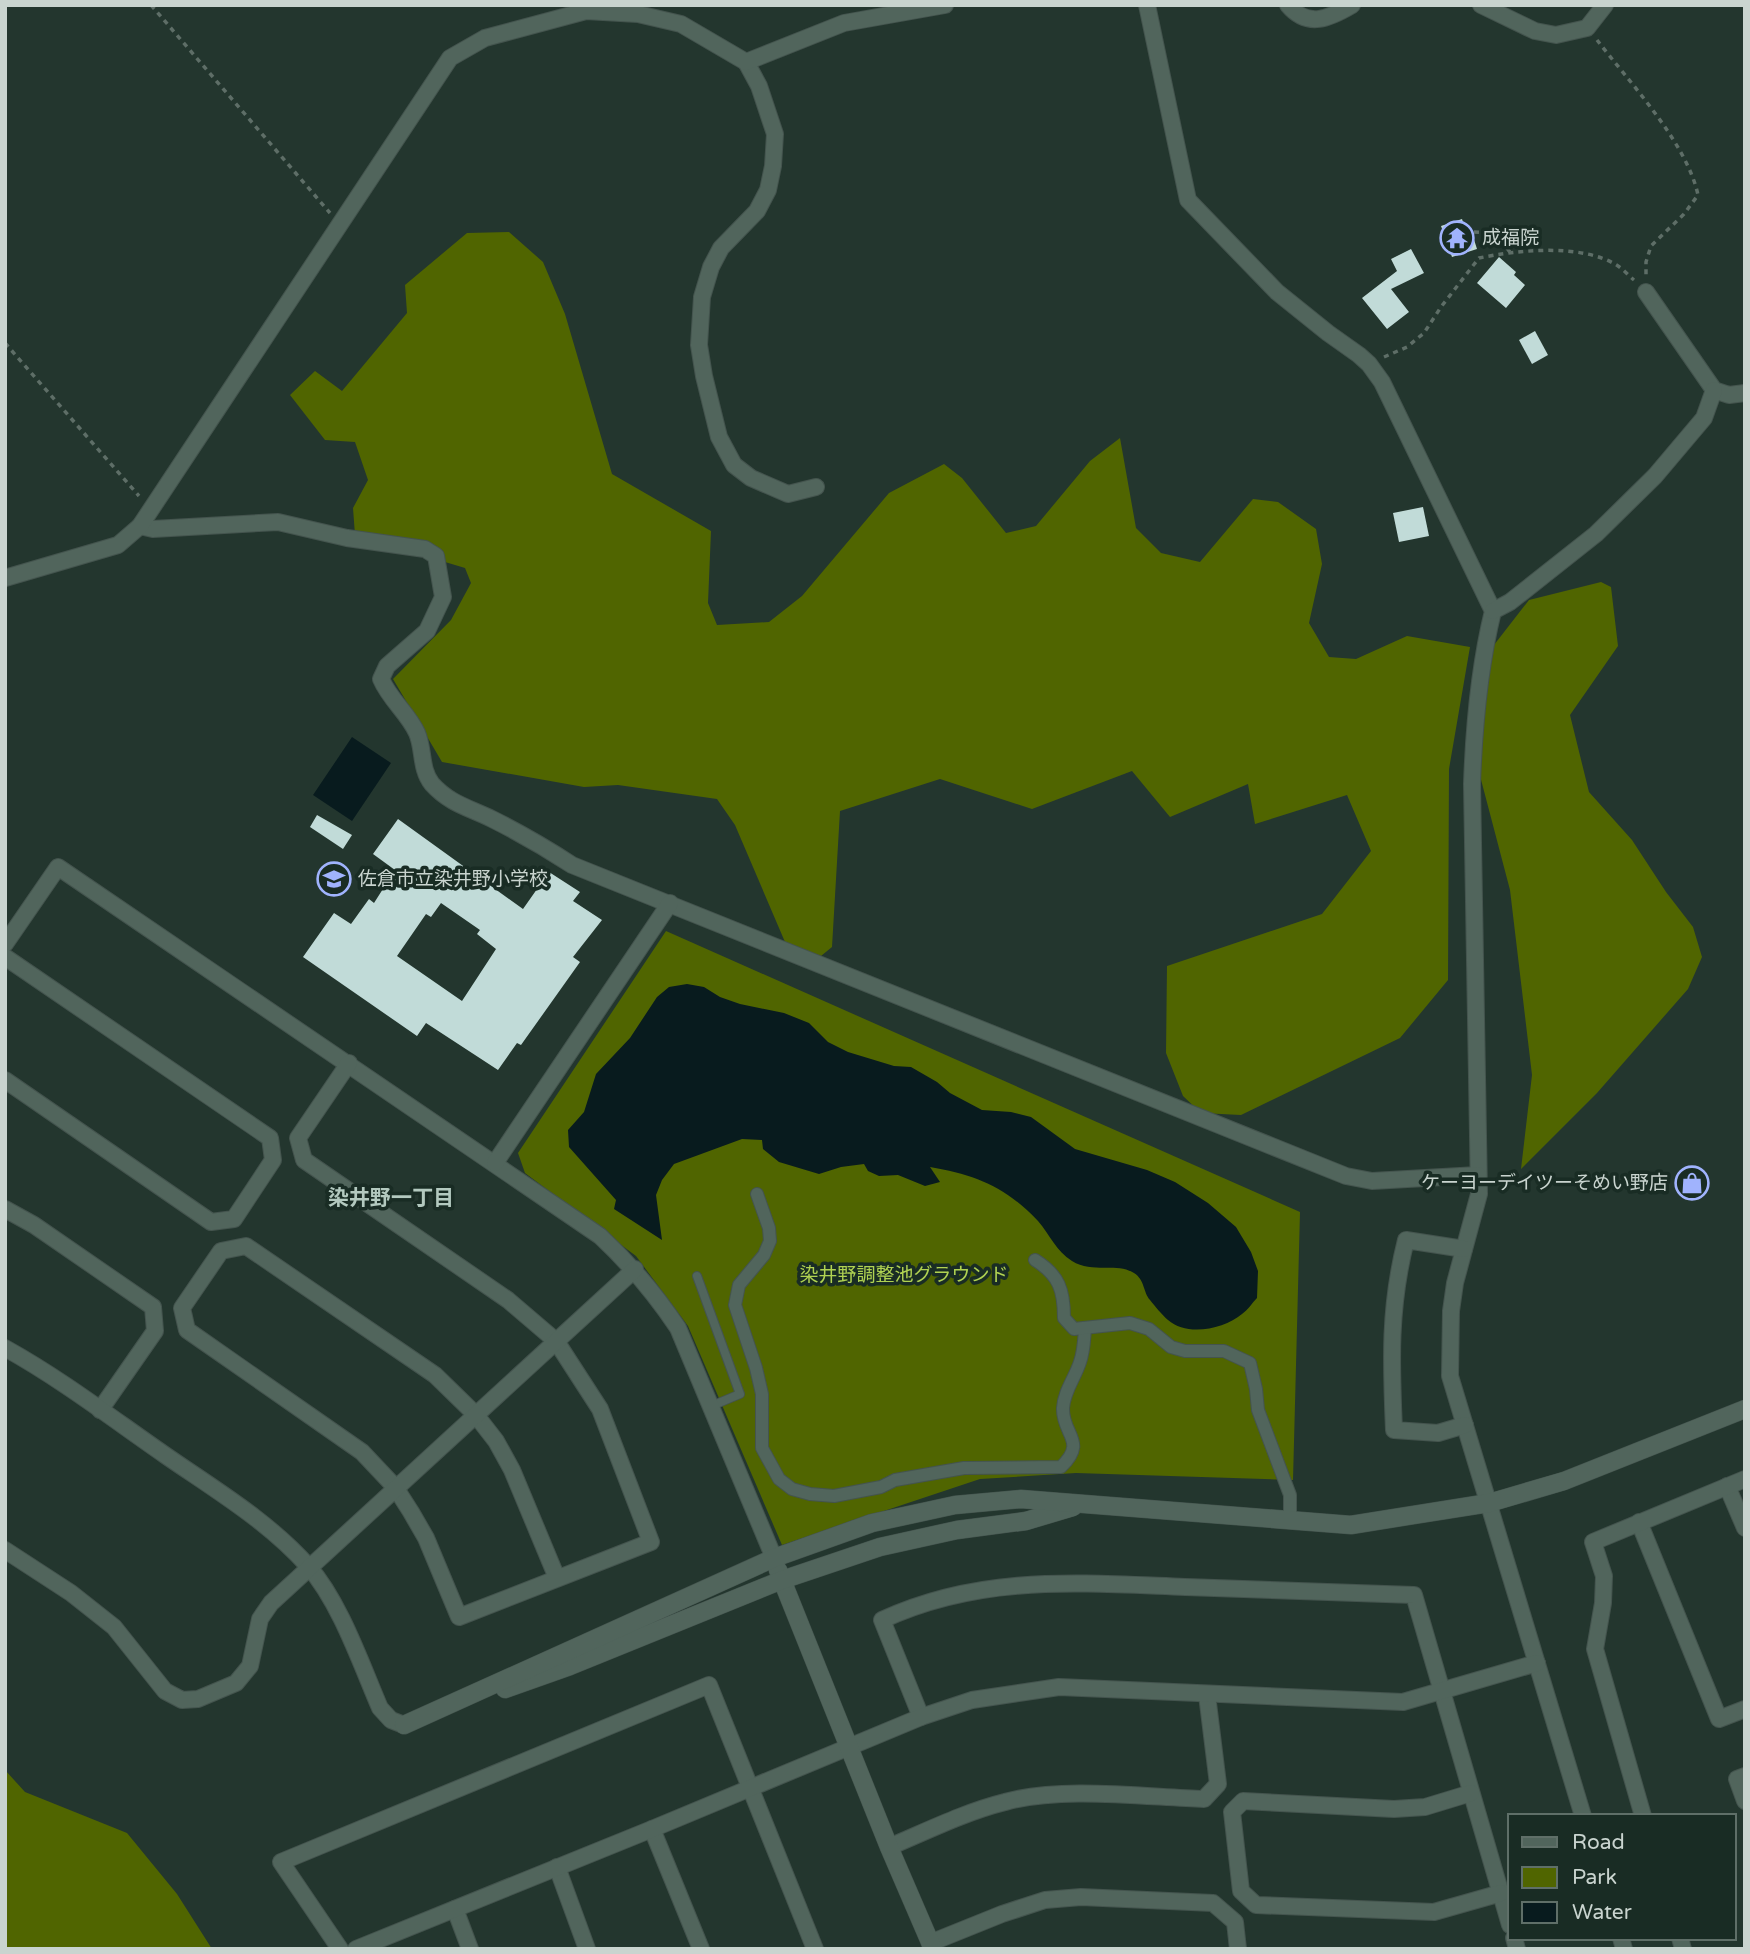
<svg xmlns="http://www.w3.org/2000/svg" width="1750" height="1954" font-family="'Varela Round','Noto Sans JP',sans-serif">
<style>
.green{fill:#506500}
.water{fill:#081b1e}
.building{fill:#c1dbd8;fill-rule:evenodd}
.lines{fill:none;stroke-linecap:round;stroke-linejoin:round}
.service-casing{stroke:#44544e;stroke-width:10}
.pedestrian-casing{stroke:#44544e;stroke-width:14}
.minor-casing{stroke:#44544e;stroke-width:18}
.tertiary-casing{stroke:#44544e;stroke-width:19}
.path{stroke:#5e6e67;stroke-width:3.5;stroke-dasharray:5 5;stroke-linecap:butt}
.service{stroke:#51655c;stroke-width:8}
.pedestrian{stroke:#51655c;stroke-width:12}
.minor{stroke:#51655c;stroke-width:16}
.tertiary{stroke:#51655c;stroke-width:18}
.labels{text-anchor:middle;dominant-baseline:central;stroke-width:7;stroke-linejoin:round;paint-order:stroke}
.poi-label{font-size:19px;fill:#c9d4cf;stroke:#192c24;text-anchor:start}
.park-label{font-size:19px;fill:#b0d252;stroke:#192c24}
.neighbourhood-label{font-size:21px;font-weight:bold;fill:#b3c9bf;stroke:#192c24}
</style>
<rect width="100%" height="100%" fill="#23362e"/>
<g class="green">
<polygon points="509,232 543,262 565,314 612,474 711,531 708,603 717,625 769,622 802,596 889,493 944,464 962,478 1006,533 1036,526 1090,461 1120,438 1136,528 1161,553 1200,562 1253,499 1278,502 1316,529 1322,564 1309,623 1329,657 1356,659 1407,636 1470,647 1449,769 1448,980 1400,1038 1241,1115 1201,1113 1183,1096 1166,1053 1167,966 1322,914 1371,851 1347,795 1255,824 1248,784 1170,817 1132,771 1032,809 940,779 840,811 832,947 821,956 788,949 735,825 717,799 618,785 584,787 442,762 393,679 451,620 471,583 465,568 355,535 353,508 368,480 355,442 325,440 290,395 315,371 342,391 407,313 405,285 467,233"/>
<polygon points="1601,582 1611,587 1618,646 1570,715 1589,792 1632,840 1666,892 1693,927 1702,957 1688,989 1597,1093 1521,1169 1532,1075 1510,890 1479,772 1473,672 1529,600"/>
<polygon points="666,931 1300,1212 1293,1480 1076,1473 980,1479 782,1545 688,1326 636,1256 525,1173 518,1153"/>
<polygon points="5,1770 25,1792 127,1833 177,1894 212,1949 5,1949"/>
</g>
<g class="water">
<polygon points="352,737 391,763 352,821 313,795"/>
<path d="M687 984 704 987 720 997 740 1004 784 1013 809 1023 828 1042 848 1052 894 1066 911 1067 937 1082 950 1093 982 1110 1011 1112 1031 1117 1075 1149 1147 1170 1175 1182 1208 1203 1236 1227 1251 1252 1258 1271 1257 1298C1252 1303 1248 1310 1242 1314 1224 1329 1187 1337 1168 1320 1162 1315 1155 1306 1150 1300 1143 1292 1145 1280 1134 1273 1116 1262 1093 1274 1072 1261 1056 1251 1050 1235 1038 1221 1005 1186 975 1175 930 1167L940 1182 925 1186 898 1175 879 1176 868 1171 864 1164 841 1167 819 1174 779 1162 763 1149 762 1140 742 1139 674 1164 662 1180 656 1195 662 1240 614 1209 616 1200 569 1147 568 1130 584 1112 596 1074 630 1038 657 997 669 987Z"/>
</g>
<g class="building">
<polygon points="1462,219 1465,228 1470,227 1477,249 1452,257 1441,226"/>
<polygon points="1411,249 1424,273 1391,289 1409,312 1387,329 1362,298 1397,271 1391,259"/>
<polygon points="1499,257 1516,272 1514,275 1525,285 1506,308 1477,283"/>
<polygon points="1535,331 1548,355 1532,364 1519,340"/>
<polygon points="1423,507 1429,536 1399,542 1393,513"/>
<polygon points="317,815 352,835 343,849 310,827"/>
<path d="M398 819 523 909 549 872 580 892 573 901 602 920 573 957 580 962 521 1045 517 1043 498 1070 426 1023 417 1036 303 957 334 913 351 924 369 899 374 903 395 870 373 854ZM441 903 480 930 477 934 496 949 462 1001 397 956 426 914 431 917Z"/>
</g>
<g class="lines">
<defs>
<polyline id="service" points="697,1276 740,1394 709,1407"/>
<g id="pedestrian">
<path d="M757 1194 769 1228 770 1241 764 1255 739 1285 735 1305 756 1368 762 1394V1448L779 1479 792 1489 810 1494 834 1496 881 1487 895 1480 964 1468 1061 1467C1088 1441 1062 1435 1063 1408 1064 1391 1075 1378 1080 1362 1084 1351 1084 1340 1085 1329"/>
<path d="M1035 1260C1059 1275 1064 1290 1064 1318L1074 1329 1130 1323 1149 1329 1171 1347 1185 1351H1224L1250 1363 1256 1389 1258 1410 1290 1495V1522"/>
</g>
<g id="minor">
<path d="M1147 5 1188 200 1277 292 1328 333 1359 355 1369 364 1382 382 1493 611C1479 668 1474 726 1472 784L1479 1194 1455 1283 1451 1311 1450 1376 1583 1816"/>
<path d="M1288 5C1308 29 1330 18 1352 5"/>
<polyline points="1481,5 1535,31 1556,35 1587,28 1605,5"/>
<polyline points="746,62 759,86 775,134 773,166 768,190 757,211 721,248 711,267 702,297 699,345 704,376 719,437 734,465 751,478 788,494 816,487"/>
<polyline points="1646,292 1714,390 1729,395 1745,393"/>
<path d="M140 526 153 529 278 522 347 538 425 549 436 556 443 597 427 631 387 666 381 679C390 700 408 713 417 733 424 749 420 769 432 784 450 804 470 808 492 819 520 833 546 848 572 865L1346 1176 1372 1181 1478 1175"/>
<polyline points="5,578 118,545 140,526 450,58 485,38 586,11 638,14 681,24 746,62 844,23 945,5"/>
<polyline points="1493,611 1510,602 1596,534 1655,476 1704,418 1714,390"/>
<path d="M5 944 58 867 600 1236C631 1265 654 1292 678 1328L774 1558"/>
<polyline points="5,957 270,1138 273,1160 234,1219 211,1222 5,1080"/>
<polyline points="349,1063 298,1138 304,1160 508,1300 556,1341 600,1409 651,1542 459,1617 426,1538 411,1512 395,1487 362,1452 187,1330 182,1308 221,1251 246,1246 435,1375 475,1414 496,1441 512,1470 557,1578"/>
<polyline points="495,1163 670,903"/>
<polyline points="5,1209 34,1225 153,1307 155,1331 100,1410"/>
<path d="M1464 1249 1406 1240C1389 1307 1391 1362 1394 1430L1438 1433 1465 1425"/>
<path d="M5 1348C61 1379 113 1419 165 1455 214 1489 268 1521 308 1566 340 1602 361 1664 380 1708L391 1720 404 1725"/>
<polyline points="1727,1486 1745,1528"/>
<polyline points="1639,1522 1719,1719 1745,1709"/>
<polyline points="5,1550 71,1593 114,1627 165,1691 182,1700 198,1699 236,1683 250,1666 260,1619 271,1603 635,1269"/>
<path d="M921 1717 882 1620C981 1574 1079 1583 1185 1587 1261 1590 1337 1592 1414 1595L1510 1925"/>
<polyline points="1745,1776 1737,1779 1745,1801"/>
<polyline points="1471,1793 1425,1807 1394,1809 1243,1801 1232,1812 1241,1891 1256,1905 1434,1912 1501,1893"/>
<polyline points="1643,1816 1595,1649 1603,1603 1604,1576 1593,1542 1745,1479"/>
<polyline points="652,1829 701,1949"/>
<path d="M889 1847C927 1831 965 1812 1005 1802 1062 1786 1144 1797 1204 1799L1218 1784 1207 1695"/>
<polyline points="557,1867 587,1949"/>
<polyline points="455,1909 470,1949"/>
<polyline points="1514,1938 1517,1949"/>
<polyline points="1621,1938 1624,1949"/>
<polyline points="1680,1938 1683,1949"/>
<polyline points="930,1943 1002,1914 1045,1900 1081,1897 1213,1903 1235,1922 1238,1949"/>
<polyline points="340,1949 281,1862 709,1685 815,1949"/>
<polyline points="356,1949 652,1829 921,1717 972,1700 1059,1687 1403,1702 1537,1663"/>
</g>
<g id="tertiary">
<polyline points="778,1570 889,1847 933,1949"/>
<polyline points="505,1689 570,1666 782,1580 880,1547 957,1530 1026,1521 1073,1507"/>
<polyline points="404,1725 774,1558 872,1523 955,1505 1021,1499 1351,1525 1489,1503 1564,1481 1745,1409"/>
</g>
</defs>
<use href="#service" class="service-casing"/>
<use href="#pedestrian" class="pedestrian-casing"/>
<use href="#minor" class="minor-casing"/>
<use href="#tertiary" class="tertiary-casing"/>
<g class="path">
<polyline points="151,5 330,213"/>
<path d="M1597 40C1630 83 1687 143 1698 195L1684 214 1651 246 1646 262V276"/>
<polyline points="1474,232 1495,233 1510,252"/>
<polyline points="5,343 139,496"/>
<path d="M1384 357 1407 347 1424 333 1441 307 1479 258C1518 250 1583 243 1618 266 1624 270 1629 276 1634 280"/>
</g>
<use href="#service" class="service"/>
<use href="#pedestrian" class="pedestrian"/>
<use href="#minor" class="minor"/>
<use href="#tertiary" class="tertiary"/>
</g>
<defs>
<symbol id="temple-ring" viewBox="-11 -11 22 22"><circle r="9.5" fill="#192c24" stroke="#a0b3fd" stroke-width="1.5"/><path d="M0-6L5-2H3V0L6.5 2.5H4V6H1.5V3h-3V6H-4V2.5H-6.5L-3 0V-2H-5Z" fill="#a0b3fd"/></symbol>
<symbol id="school-ring" viewBox="-11 -11 22 22"><circle r="9.5" fill="#192c24" stroke="#a0b3fd" stroke-width="1.5"/><path d="M0-5L7-2L0 1L-7-2ZM-4 1L0 2.5L4 1V4Q0 6-4 4Z" fill="#a0b3fd"/></symbol>
<symbol id="shop-ring" viewBox="-11 -11 22 22"><circle r="9.5" fill="#192c24" stroke="#a0b3fd" stroke-width="1.5"/><path d="M-5-2.5h2.3a2.7 3.5 0 0 1 5.4 0H5L5.5 6h-11ZM-1.5-2.5h3a1.5 2.3 0 0 0-3 0Z" fill="#a0b3fd"/></symbol>
</defs>
<g fill-rule="evenodd">
<use href="#temple-ring" x="1438" y="219" width="38" height="38"/>
<use href="#school-ring" x="315" y="860" width="38" height="38"/>
<use href="#shop-ring" x="1673" y="1164" width="38" height="38"/>
</g>
<g class="labels">
<g class="poi-label">
<text x="1482" y="238">成福院</text>
<text x="358" y="879">佐倉市立染井野小学校</text>
<text x="1668" y="1183" text-anchor="end">ケーヨーデイツーそめい野店</text>
</g>
<g class="park-label">
<text x="904" y="1275">染井野調整池グラウンド</text>
</g>
<g class="neighbourhood-label">
<text x="391" y="1198">染井野一丁目</text>
</g>
</g>
<rect width="1750" height="1954" fill="none" stroke="#c9d4cf" stroke-width="14"/>
<rect x="1508" y="1814" width="228" height="126" fill="#192c24" stroke="#5f6f68" stroke-width="2"/>
<rect x="1522" y="1837" width="35" height="10" fill="#51655c" stroke="#5f6f68" stroke-width="2"/>
<text x="1572" y="1849" font-size="21" fill="#c9d4cf">Road</text>
<rect x="1522" y="1867" width="35" height="21" fill="#506500" stroke="#5f6f68" stroke-width="2"/>
<text x="1572" y="1884" font-size="21" fill="#c9d4cf">Park</text>
<rect x="1522" y="1902" width="35" height="21" fill="#081b1e" stroke="#5f6f68" stroke-width="2"/>
<text x="1572" y="1919" font-size="21" fill="#c9d4cf">Water</text>
</svg>
